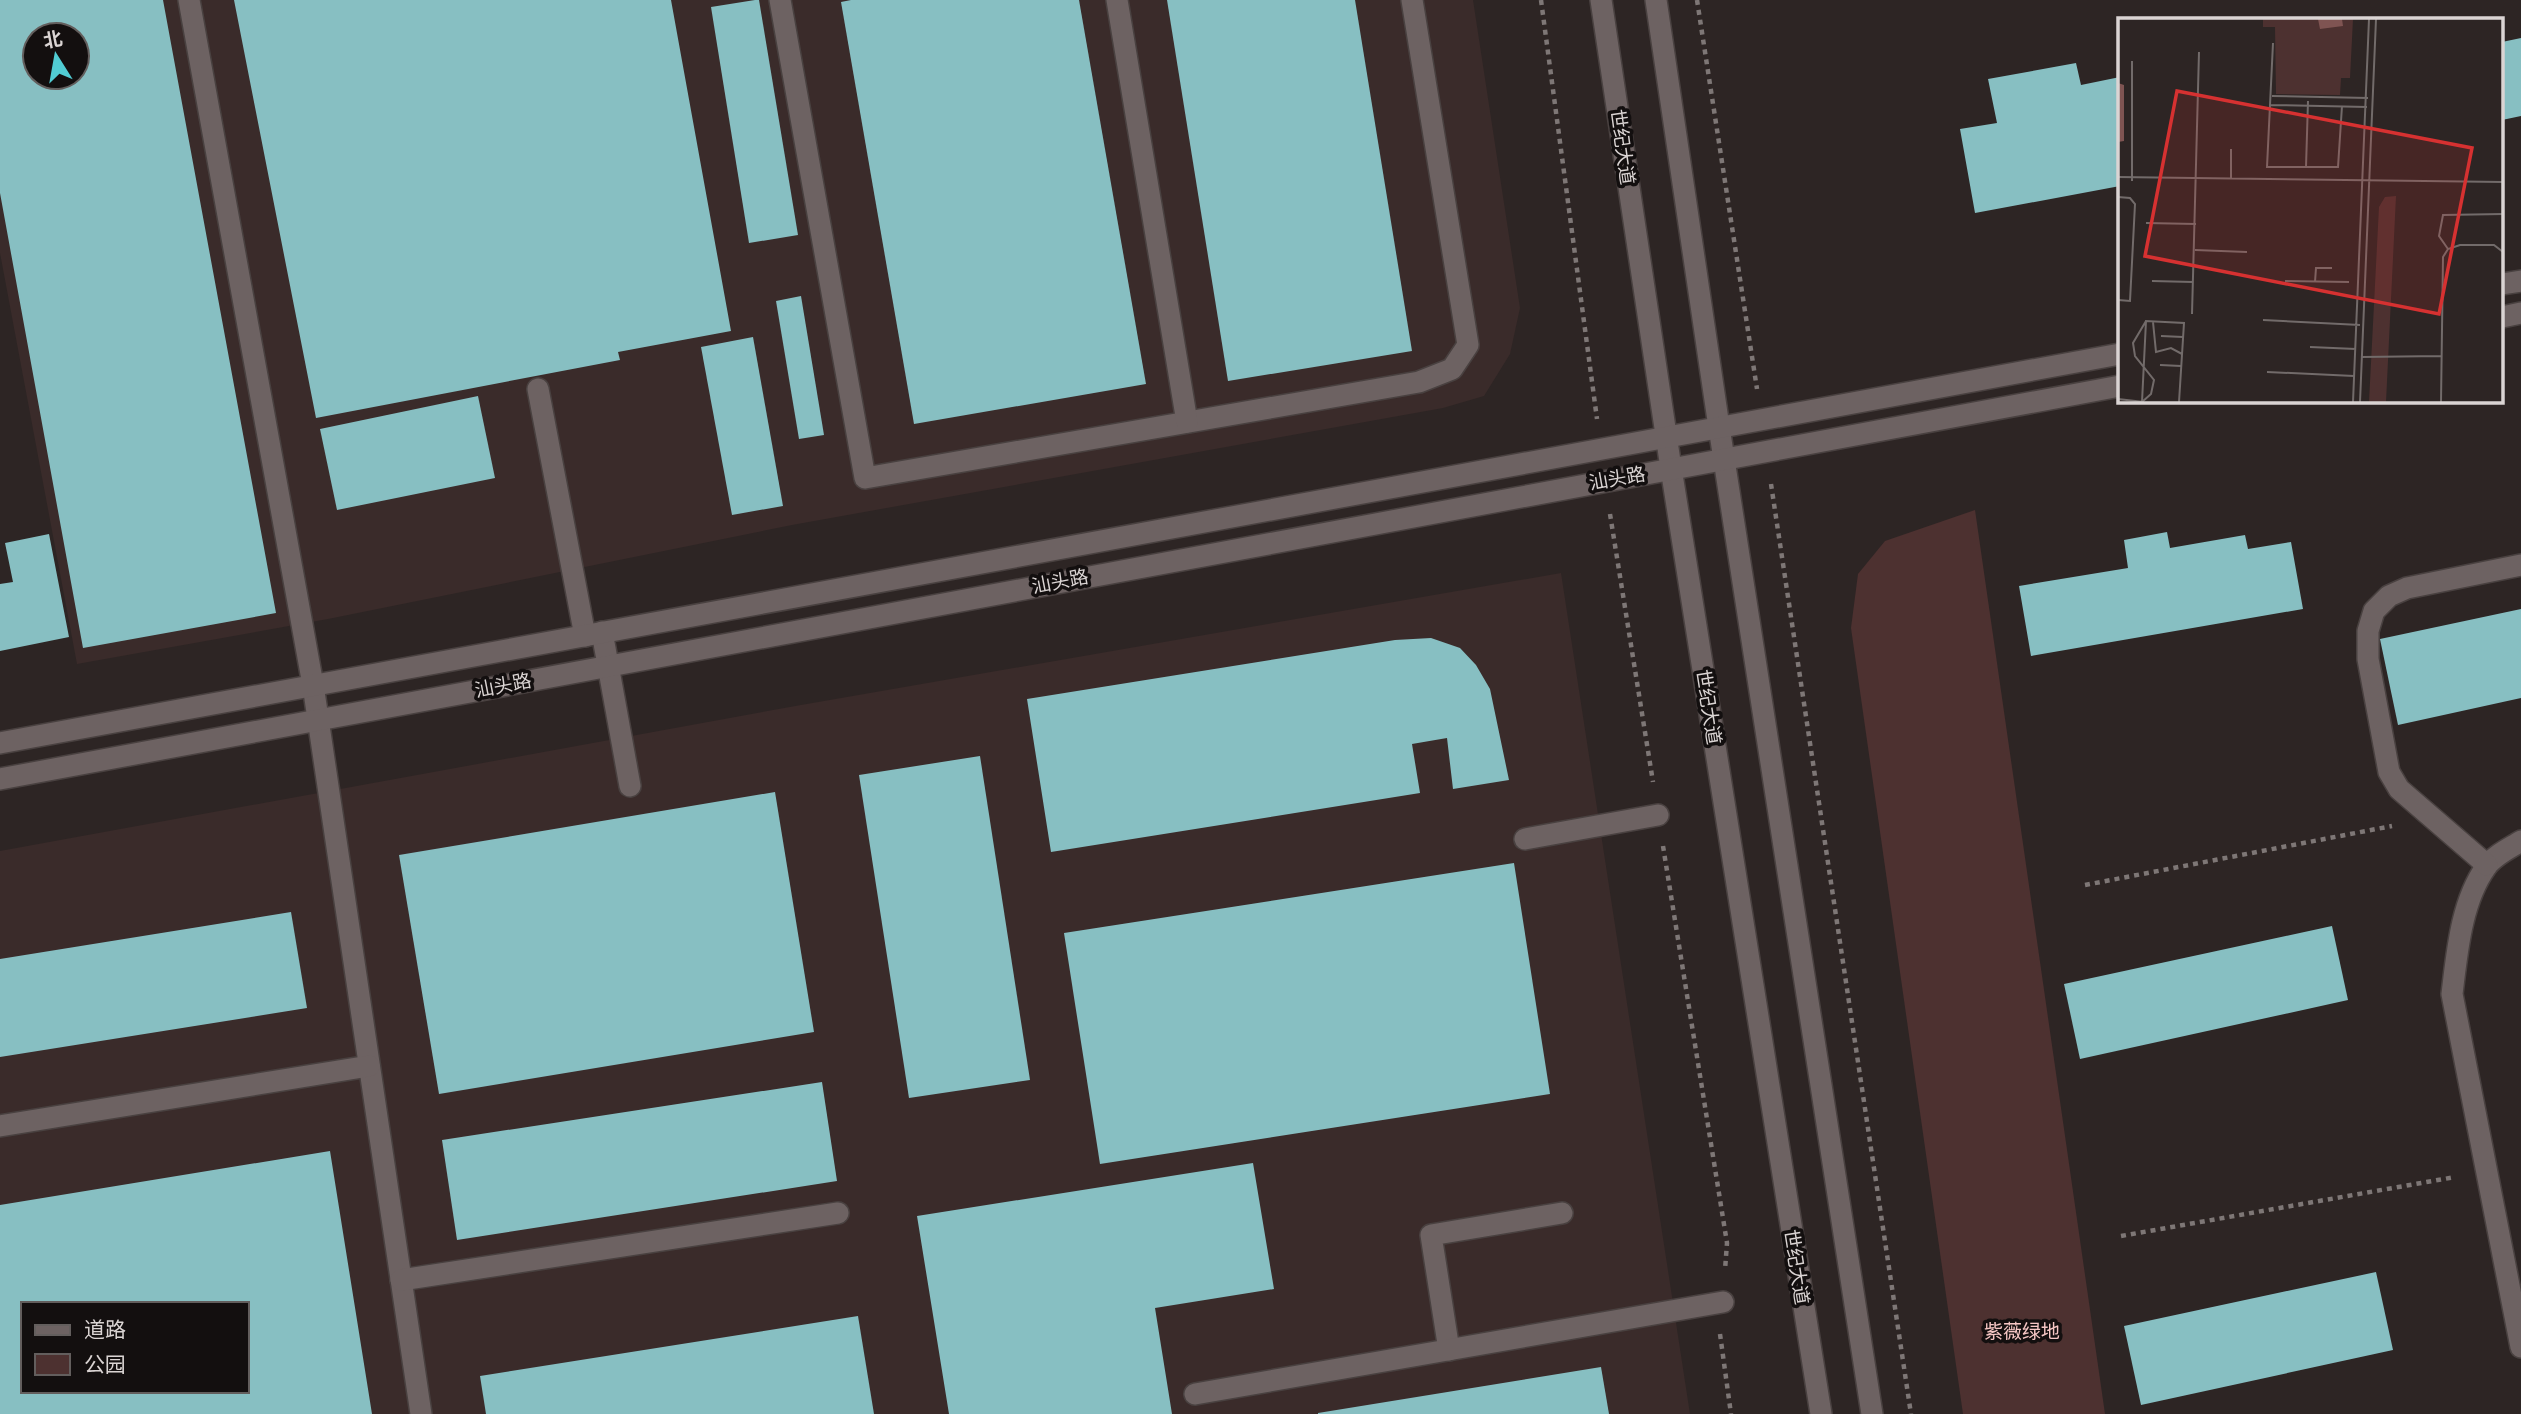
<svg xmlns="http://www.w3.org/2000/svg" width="2521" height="1414" font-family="Quicksand,'Noto Sans SC',sans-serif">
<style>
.built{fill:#3a2b2a;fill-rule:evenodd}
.green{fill:#4d3130}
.building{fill:#87bfc2;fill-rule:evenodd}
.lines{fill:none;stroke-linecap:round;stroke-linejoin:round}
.minor-casing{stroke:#494140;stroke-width:24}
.path{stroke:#7e7776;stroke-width:4.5;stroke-dasharray:5 5;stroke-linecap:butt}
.minor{stroke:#6d6262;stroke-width:21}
.labels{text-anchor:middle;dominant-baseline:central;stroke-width:7;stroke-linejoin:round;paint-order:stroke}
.street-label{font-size:19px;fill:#dad4d3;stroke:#130f0f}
.park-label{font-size:19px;fill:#f6c7c5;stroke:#130f0f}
.inset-road{fill:none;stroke:#726b6a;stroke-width:2}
.view{fill:#d63131;fill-opacity:0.15;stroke:#d63131;stroke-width:3.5}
.inset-edge{fill:none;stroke:#dad4d3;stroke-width:3.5}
</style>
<rect width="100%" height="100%" fill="#2d2524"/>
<g class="built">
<path d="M0 0H1473L1520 308 1510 354 1484 396 1443 408 792 525 328 619 77 664 0 253ZM35 35H77V77H35Z"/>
<path d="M1561 573 1690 1414H0V851L801 705ZM23 1304H247V1391H23Z"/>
</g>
<polygon class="green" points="1975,510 2105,1414 1963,1414 1851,628 1858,574 1885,541"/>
<g class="building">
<path d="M0 0H163L276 613 83 648 0 193ZM35 35H77V77H35Z"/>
<polygon points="234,0 671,0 731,331 618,352 620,360 316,418"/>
<polygon points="755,0 759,0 798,235 749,243 711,7"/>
<polygon points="851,0 1079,0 1146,384 914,424 841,2"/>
<polygon points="1167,0 1355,0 1412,351 1228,381"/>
<polygon points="2521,38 2521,116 2502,120 2502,42"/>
<polygon points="2076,63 2081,85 2120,77 2120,186 1975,213 1960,129 1997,123 1988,79"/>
<polygon points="801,296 824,435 799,439 776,301"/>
<polygon points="753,337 783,506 732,515 701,347"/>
<polygon points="478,396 495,478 337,510 320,429"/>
<polygon points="2167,532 2170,548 2245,535 2248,549 2291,542 2303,609 2031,656 2019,586 2128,568 2124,540"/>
<polygon points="49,534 69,637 0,651 0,584 13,582 5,543"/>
<polygon points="2521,609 2521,698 2398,725 2380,639"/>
<polygon points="1431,638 1460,648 1476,665 1490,689 1509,780 1453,789 1447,738 1412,744 1420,793 1051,852 1027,699 1395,640"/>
<polygon points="980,756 1030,1080 909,1098 859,775"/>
<polygon points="775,792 814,1032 439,1094 399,855"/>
<polygon points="1514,863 1550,1094 1100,1164 1064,933"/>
<polygon points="291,912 307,1008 0,1057 0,959"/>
<polygon points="2332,926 2348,1000 2080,1059 2064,984"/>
<polygon points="822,1082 837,1181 457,1240 442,1140"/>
<path d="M330 1151 372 1414H0V1205ZM23 1304H247V1391H23Z"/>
<polygon points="1253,1163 1274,1289 1155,1308 1172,1414 949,1414 917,1216"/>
<polygon points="2376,1272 2393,1350 2141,1405 2124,1326"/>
<polygon points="858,1316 874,1414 486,1414 480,1376"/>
<polygon points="1601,1367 1609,1414 1318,1414 1318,1413"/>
</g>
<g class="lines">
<defs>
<g id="minor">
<polyline points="189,0 313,685 421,1414"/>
<polyline points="780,0 865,478 1419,382 1452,369 1468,345 1412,0"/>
<polyline points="1117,0 1187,422"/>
<polyline points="1601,0 1671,468 1821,1414"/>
<polyline points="1656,0 1719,427 1872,1414"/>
<polyline points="2502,284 2521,281"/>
<polyline points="2502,317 2521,313"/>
<polyline points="538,389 585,636"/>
<polyline points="602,632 630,786"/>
<polyline points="0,743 2120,354"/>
<polyline points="0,779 2120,386"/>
<polyline points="1525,839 1658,815"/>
<path d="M2521 841C2510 848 2493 856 2486 867 2461 902 2457 953 2452 994L2521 1347"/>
<polyline points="2487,865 2399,789 2389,772 2368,659 2368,631 2374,611 2389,596 2407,588 2521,565"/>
<polyline points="0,1126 369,1066"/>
<polyline points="401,1280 838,1213"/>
<polyline points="1449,1350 1431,1235 1562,1213"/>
<polyline points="1195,1394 1723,1302"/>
</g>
</defs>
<use href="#minor" class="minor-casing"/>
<g class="path">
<polyline points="1541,0 1597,419"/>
<polyline points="1697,0 1757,389"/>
<polyline points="1771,484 1911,1414"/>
<polyline points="1610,514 1653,782"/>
<polyline points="1663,846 1727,1243 1725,1270"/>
<polyline points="2085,885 2392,826"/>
<polyline points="2121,1236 2455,1177"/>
<polyline points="1720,1334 1731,1414"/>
</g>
<use href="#minor" class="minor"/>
</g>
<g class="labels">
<g class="street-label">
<text transform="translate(1623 147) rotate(82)">世纪大道</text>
<text transform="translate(1617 478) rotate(-10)">汕头路</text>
<text transform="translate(1060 581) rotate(-11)">汕头路</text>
<text transform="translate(503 685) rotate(-11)">汕头路</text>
<text transform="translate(1709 707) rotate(81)">世纪大道</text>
<text transform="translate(1797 1267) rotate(81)">世纪大道</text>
</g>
<g class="park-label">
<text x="2022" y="1331">紫薇绿地</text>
</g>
</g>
<g transform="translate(2118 18)">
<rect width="385" height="385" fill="#2d2524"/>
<path d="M145 1H235L232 60H223L222 77 158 76 157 9H145ZM278 178 268 384H251L261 189 267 179Z" fill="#4d3130"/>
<path d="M200 1H224L225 8 202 11ZM0 65 6 67V123L0 124Z" fill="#7f5452"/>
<path class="inset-road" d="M155 25 149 149H220L224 88M14 43V163M154 78 250 80M152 87 249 89M188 149 190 83M0 159 385 164M113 161V131M0 179 12 180 17 186 12 283 0 282M28 205 78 206M330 231 321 218 325 197 385 196M77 232 129 234M34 263 75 264M167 263 231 264M197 264 198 250H214M74 296 81 34M145 302 242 307M35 304 38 334 53 330 64 336M43 318 65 319M192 329 238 331M243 339 323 338M42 347 63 348M149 354 236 358M0 381 26 384M24 384 28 303 66 305 61 384M24 384 33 376 36 362 17 338 15 325 28 303M235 384 251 1M242 384 258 1M323 384 325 239 330 231 342 227H376L385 234"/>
<path class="view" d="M59 73 354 130 321 296 27 238Z"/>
<rect width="385" height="385" class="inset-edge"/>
</g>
<rect x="21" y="1302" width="228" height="91" fill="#130f0f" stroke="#635e5d" stroke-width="2"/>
<rect x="35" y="1325" width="35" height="10" fill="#6d6262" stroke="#635e5d" stroke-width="2"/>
<text x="84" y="1337" font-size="21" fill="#dad4d3">道路</text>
<rect x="35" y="1354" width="35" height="21" fill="#4d3130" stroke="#635e5d" stroke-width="2"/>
<text x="84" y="1372" font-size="21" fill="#dad4d3">公园</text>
<g transform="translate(56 56) rotate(349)"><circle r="33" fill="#130f0f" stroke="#635e5d" stroke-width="2"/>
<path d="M0-5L12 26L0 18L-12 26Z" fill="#51ccd3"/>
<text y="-10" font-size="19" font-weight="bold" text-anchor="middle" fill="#dad4d3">北</text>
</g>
</svg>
